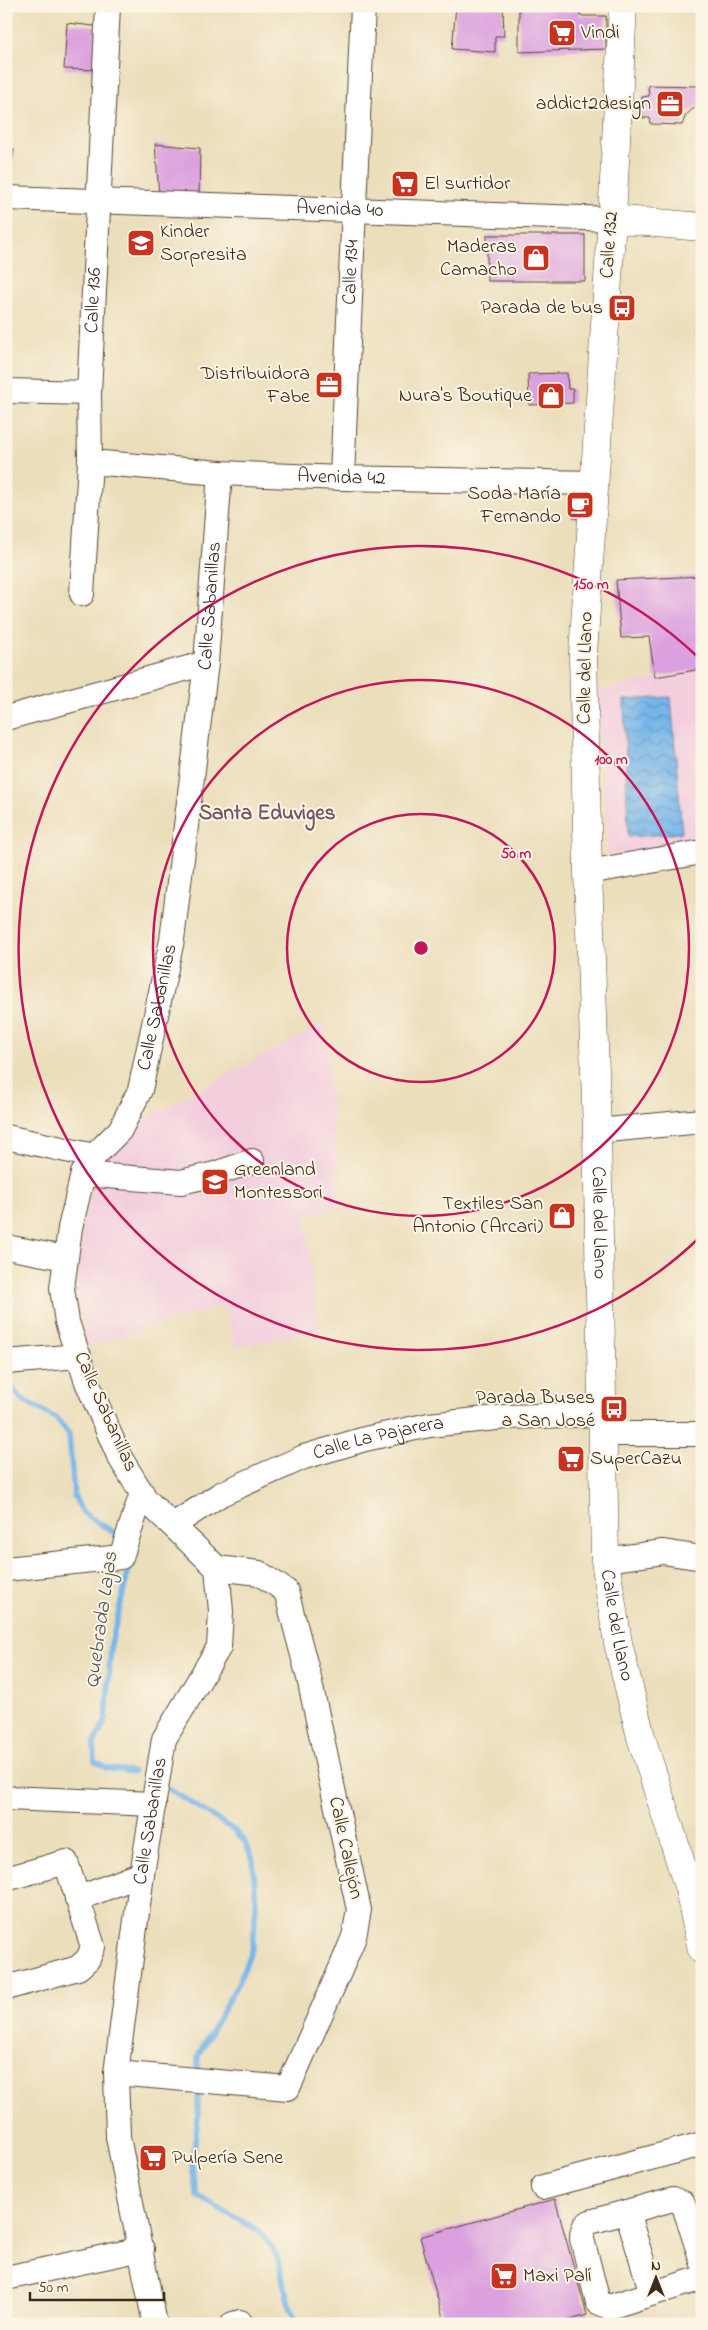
<svg xmlns="http://www.w3.org/2000/svg" width="708" height="2330" font-family="'Indie Flower',sans-serif">
<style>
.built{fill:#f3cfde}
.water{fill:url(#water-waves);stroke:#587084}
.lines{fill:none;stroke-linecap:round;stroke-linejoin:round}
.stream{stroke:#76b5e9;stroke-width:5.5}
.building{fill:#dba0df}
.minor-casing{stroke:#554536;stroke-width:26}
.major-casing{stroke:#554536;stroke-width:29}
.minor{stroke:#fff;stroke-width:24}
.major{stroke:#fff;stroke-width:28}
.ring{fill:none;stroke:#c2185b;stroke-width:2.5}
.labels{text-anchor:middle;dominant-baseline:central;stroke-width:4;stroke-linejoin:round;paint-order:stroke}
.poi-label{font-size:20px;fill:#3b2a1e;stroke:#fcf5e5;text-anchor:end}
.street-label{font-size:20px;fill:#3b2a1e;stroke:#fcf5e5}
.neighbourhood-label{font-size:21px;font-weight:bold;fill:#735362;stroke:#fcf5e5}
.water-label{font-size:21px;font-style:italic;fill:#4d545b;stroke:#fcf5e5}
.centre{fill:#c2185b;stroke:#fcf5e5;stroke-width:2.5}
.ring-label{font-size:15px;text-anchor:middle;font-weight:bold;fill:#c2185b;stroke:#fcf5e5;stroke-width:4;stroke-linejoin:round;paint-order:stroke}
</style>
<defs>
<pattern id="water-waves" width="16" height="10" patternUnits="userSpaceOnUse" patternTransform="scale(1.25)"><rect width="16" height="10" fill="#76b5e9"/><path d="M0 5q4-4 8 0t8 0" fill="none" stroke="#6293bc"/></pattern>
</defs>
<rect width="100%" height="100%" fill="#fcf5e5"/>
<filter id="ink" filterUnits="userSpaceOnUse"><feTurbulence type="fractalNoise" baseFrequency=".02" numOctaves="2"/><feDisplacementMap in="SourceGraphic" scale="10" xChannelSelector="R" yChannelSelector="G"/><feConvolveMatrix kernelMatrix="1 2 1 2 8 2 1 2 1" color-interpolation-filters="sRGB"/></filter>
<filter id="wash" filterUnits="userSpaceOnUse"><feTurbulence type="fractalNoise" baseFrequency=".0096" numOctaves="4" result="noise"/><feDisplacementMap in="SourceGraphic" scale="20" xChannelSelector="R" yChannelSelector="G"/><feGaussianBlur stdDeviation="1.12" result="paint"/><feColorMatrix in="noise" values="0 0 0 0 0 0 0 0 0 0 0 0 0 0 0 0 0 1.4 0 .05"/><feComposite in="paint" operator="in"/></filter>
<g filter="url(#wash)">
<rect width="100%" height="100%" fill="#ebdebb"/>
<g class="built">
<polygon points="702,669 702,839 609,856 595,691"/>
<polygon points="324,1023 341,1206 305,1216 319,1330 236,1347 223,1306 86,1346 76,1288 83,1228 95,1171 113,1145 139,1122"/>
</g>
<polygon class="water" points="671,697 682,833 628,837 624,700"/>
<g class="lines">
<g class="stream">
<polyline points="6,1378 20,1398 57,1419 69,1434 74,1495 82,1512 121,1537"/>
<polyline points="132,1556 111,1644 106,1719 94,1744 95,1761 106,1768 133,1772"/>
<polyline points="169,1789 234,1830 244,1840 253,1860 256,1905 253,1946 240,1979 198,2056 198,2071"/>
<polyline points="198,2087 198,2117 192,2166 197,2196 261,2232 277,2256 288,2301 297,2324"/>
</g>
</g>
<g id="blocks">
<g class="building">
<polygon points="456,6 503,6 504,36 495,36 495,52 452,49"/>
<polygon points="580,8 580,16 606,16 606,49 519,52 519,9"/>
<polygon points="67,23 102,27 101,70 64,69"/>
<polygon points="648,85 699,86 700,103 686,115 682,125 651,124 650,118 643,118 642,97 649,96"/>
<polygon points="155,144 200,148 199,194 159,194"/>
<polygon points="6,149 14,149 8,186 6,186"/>
<rect x="487" y="235" width="98" height="46"/>
<polygon points="567,373 568,389 573,389 573,403 529,405 528,374"/>
<polygon points="574,491 587,491 587,518 573,518"/>
<polygon points="702,576 702,669 655,677 649,637 621,638 616,580"/>
<polygon points="555,2199 587,2315 557,2324 445,2324 420,2237"/>
</g>
</g>
</g>
<g filter="url(#ink)">
<use href="#blocks" fill-opacity="0" stroke="#554536" stroke-width="1"/>
<g class="lines">
<defs>
<g id="minor">
<path id="s1" d="M6 198 612 219"/>
<polyline points="6,391 89,393"/>
<path id="s2" d="M90 462 220 473 342 478 594 483"/>
<path id="s3" d="M342 478 363 6"/>
<path id="s4" d="M82 594 90 462 89 393 108 6"/>
<polyline points="6,718 206,663"/>
<polyline points="588,872 702,852"/>
<polyline points="597,1131 702,1121"/>
<polyline points="6,1137 94,1156"/>
<polyline points="83,1174 181,1182 215,1174 252,1161"/>
<polyline points="6,1247 65,1258"/>
<polyline points="6,1362 79,1356"/>
<polyline points="604,1434 702,1434"/>
<path id="s5" d="M173 1525 221 1494 304 1457 365 1439 429 1425 506 1417 603 1414"/>
<polyline points="605,1560 663,1552 702,1558"/>
<polyline points="6,1569 121,1557 142,1493"/>
<polyline points="6,1798 154,1804"/>
<polyline points="6,1879 66,1862 93,1947 88,1959 78,1968 6,1988"/>
<polyline points="77,1899 142,1874"/>
<polyline points="116,2073 288,2088 341,1968 354,1937 359,1910 309,1678 286,1591 259,1573 217,1568"/>
<polyline points="543,2187 702,2144"/>
<polyline points="627,2212 652,2293"/>
<path d="M702 2261 683 2203 673 2199 590 2222C583 2226 582 2231 582 2239L598 2302 609 2307 702 2278"/>
<polyline points="6,2278 142,2249"/>
<path id="s6" d="M155 2324 118 2137 116 2073 142 1874 164 1739 219 1647 221 1611 217 1568 146 1500 119 1456 87 1382 67 1322 62 1288 70 1228 83 1174 94 1156 120 1130 140 1090 172 940 206 663 220 473"/>
<polyline points="233,2324 240,2322"/>
</g>
<g id="major">
<path id="s7" d="M623 6 612 219 583 654 588 872 597 1131 605 1560 618 1643 641 1737 689 1889 702 1950"/>
<polyline points="612,219 702,227"/>
</g>
</defs>
<use href="#minor" class="minor-casing"/>
<use href="#major" class="major-casing"/>
<use href="#minor" class="minor"/>
<use href="#major" class="major"/>
</g>
</g>
<g class="ring">
<circle cx="421" cy="948" r="134"/>
<circle cx="421" cy="948" r="268"/>
<path d="M700 1237A402 402 0 1 1 700 659"/>
</g>
<defs>
<symbol id="supermarket-square" viewBox="-11 -11 22 22"><rect x="-9" y="-9" width="18" height="18" rx="4" fill="#c8321e" stroke="#fcf5e5"/><path d="M-6-5.5h2.5l.6 2H6L4.5 2H-2.5L-4.4-4H-6ZM-1.5 3.2a1.3 1.3 0 1 0 .1 0ZM3 3.2a1.3 1.3 0 1 0 .1 0Z" fill="#fff"/></symbol>
<symbol id="office-square" viewBox="-11 -11 22 22"><rect x="-9" y="-9" width="18" height="18" rx="4" fill="#c8321e" stroke="#fcf5e5"/><path d="M-6-3h4V-5.5h4V-3h4V5H-6ZM-1-4.5V-3h2v-1.5ZM-6 0V1H6V0Z" fill="#fff"/></symbol>
<symbol id="school-square" viewBox="-11 -11 22 22"><rect x="-9" y="-9" width="18" height="18" rx="4" fill="#c8321e" stroke="#fcf5e5"/><path d="M0-5L7-2L0 1L-7-2ZM-4 1L0 2.5L4 1V4Q0 6-4 4Z" fill="#fff"/></symbol>
<symbol id="shop-square" viewBox="-11 -11 22 22"><rect x="-9" y="-9" width="18" height="18" rx="4" fill="#c8321e" stroke="#fcf5e5"/><path d="M-5-2.5h2.3a2.7 3.5 0 0 1 5.4 0H5L5.5 6h-11ZM-1.5-2.5h3a1.5 2.3 0 0 0-3 0Z" fill="#fff"/></symbol>
<symbol id="bus-square" viewBox="-11 -11 22 22"><rect x="-9" y="-9" width="18" height="18" rx="4" fill="#c8321e" stroke="#fcf5e5"/><path d="M-5-6H5V4H4V6H2V4H-2V6H-4V4H-5ZM-3.5-4V0h7V-4ZM-3.5 1.2v1.5H-2V1.2ZM2 1.2v1.5H3.5V1.2Z" fill="#fff"/></symbol>
<symbol id="cafe-square" viewBox="-11 -11 22 22"><rect x="-9" y="-9" width="18" height="18" rx="4" fill="#c8321e" stroke="#fcf5e5"/><path d="M-5.5-4.5H6V0H3Q3 3.5 0 3.5H-2.5Q-5.5 3.5-5.5 0ZM3-3.2v2h1.7v-2ZM-6 4.5H4V6H-6Z" fill="#fff"/></symbol>
</defs>
<g fill-rule="evenodd">
<use href="#supermarket-square" x="546" y="17" width="32" height="32"/>
<use href="#office-square" x="654" y="88" width="32" height="32"/>
<use href="#supermarket-square" x="389" y="168" width="32" height="32"/>
<use href="#school-square" x="125" y="227" width="32" height="32"/>
<use href="#shop-square" x="520" y="242" width="32" height="32"/>
<use href="#bus-square" x="606" y="292" width="32" height="32"/>
<use href="#office-square" x="313" y="369" width="32" height="32"/>
<use href="#shop-square" x="535" y="380" width="32" height="32"/>
<use href="#cafe-square" x="564" y="489" width="32" height="32"/>
<use href="#school-square" x="199" y="1166" width="32" height="32"/>
<use href="#shop-square" x="546" y="1200" width="32" height="32"/>
<use href="#bus-square" x="598" y="1393" width="32" height="32"/>
<use href="#supermarket-square" x="555" y="1443" width="32" height="32"/>
<use href="#supermarket-square" x="137" y="2142" width="32" height="32"/>
<use href="#supermarket-square" x="488" y="2260" width="32" height="32"/>
</g>
<g class="labels">
<g class="poi-label">
<text x="581" y="33" text-anchor="start">Vindi</text>
<text x="651" y="104">addict2design</text>
<text x="424" y="184" text-anchor="start">El surtidor</text>
<text x="160" y="232" text-anchor="start">Kinder<tspan x="160" dy="23">Sorpresita</tspan></text>
<text x="517" y="247">Maderas<tspan x="517" dy="23">Camacho</tspan></text>
<text x="603" y="308">Parada de bus</text>
<text x="310" y="374">Distribuidora<tspan x="310" dy="23">Fabe</tspan></text>
<text x="532" y="396">Nura's Boutique</text>
<text x="561" y="494">Soda María<tspan x="561" dy="23">Fernando</tspan></text>
<text x="234" y="1170" text-anchor="start">Greenland<tspan x="234" dy="23">Montessori</tspan></text>
<text x="543" y="1204">Textiles San<tspan x="543" dy="23">Antonio (Arcari)</tspan></text>
<text x="595" y="1398">Parada Buses<tspan x="595" dy="23">a San José</tspan></text>
<text x="590" y="1459" text-anchor="start">SuperCazu</text>
<text x="172" y="2158" text-anchor="start">Pulpería Sene</text>
<text x="523" y="2276" text-anchor="start">Maxi Palí</text>
</g>
<g class="street-label">
<text stroke="none"><textPath href="#s1" startOffset="334">Avenida 40</textPath></text>
<text transform="translate(610 245) rotate(-86)">Calle 132</text>
<text stroke="none"><textPath href="#s3" startOffset="206">Calle 134</textPath></text>
<text stroke="none"><textPath href="#s4" startOffset="294">Calle 136</textPath></text>
<text stroke="none"><textPath href="#s2" startOffset="252">Avenida 42</textPath></text>
<text stroke="none"><textPath href="#s6" startOffset="1815">Calle Sabanillas</textPath></text>
<text transform="translate(586 668) rotate(-89)">Calle del Llano</text>
<text stroke="none"><textPath href="#s6" startOffset="1410">Calle Sabanillas</textPath></text>
<text stroke="none"><textPath href="#s7" startOffset="1218">Calle del Llano</textPath></text>
<text transform="translate(105 1412) rotate(66)">Calle Sabanillas</text>
<text stroke="none"><textPath href="#s5" startOffset="225">Calle La Pajarera</textPath></text>
<text stroke="none"><textPath href="#s7" startOffset="1622">Calle del Llano</textPath></text>
<text stroke="none"><textPath href="#s6" startOffset="509">Calle Sabanillas</textPath></text>
<text transform="translate(345 1848) rotate(78)">Calle Callejón</text>
</g>
<g class="neighbourhood-label">
<text x="267" y="814">Santa Eduviges</text>
</g>
<g class="water-label">
<text transform="translate(102 1620) rotate(-82)">Quebrada Lajas</text>
</g>
</g>
<circle cx="421" cy="948" r="8" class="centre"/>
<g class="ring-label">
<text x="591" y="589">150 m</text>
<text x="611" y="764">100 m</text>
<text x="516" y="858">50 m</text>
</g>
<rect width="708" height="2330" fill="none" stroke="#fcf5e5" stroke-width="25"/>
<g transform="translate(656 2278)" stroke="#fcf5e5" stroke-width="4" paint-order="stroke">
<path d="M0-4L9 19L0 12L-9 19Z" fill="#3b2a1e"/>
<text y="-8" font-size="14" font-weight="bold" text-anchor="middle" fill="#3b2a1e">N</text>
</g>
<path d="M30 2292v8h134v-8" fill="none" stroke="#3b2a1e" stroke-width="2.5"/>
<text x="38" y="2292" font-size="15" fill="#3b2a1e" stroke="#fcf5e5" stroke-width="4" paint-order="stroke">50 m</text>
</svg>
